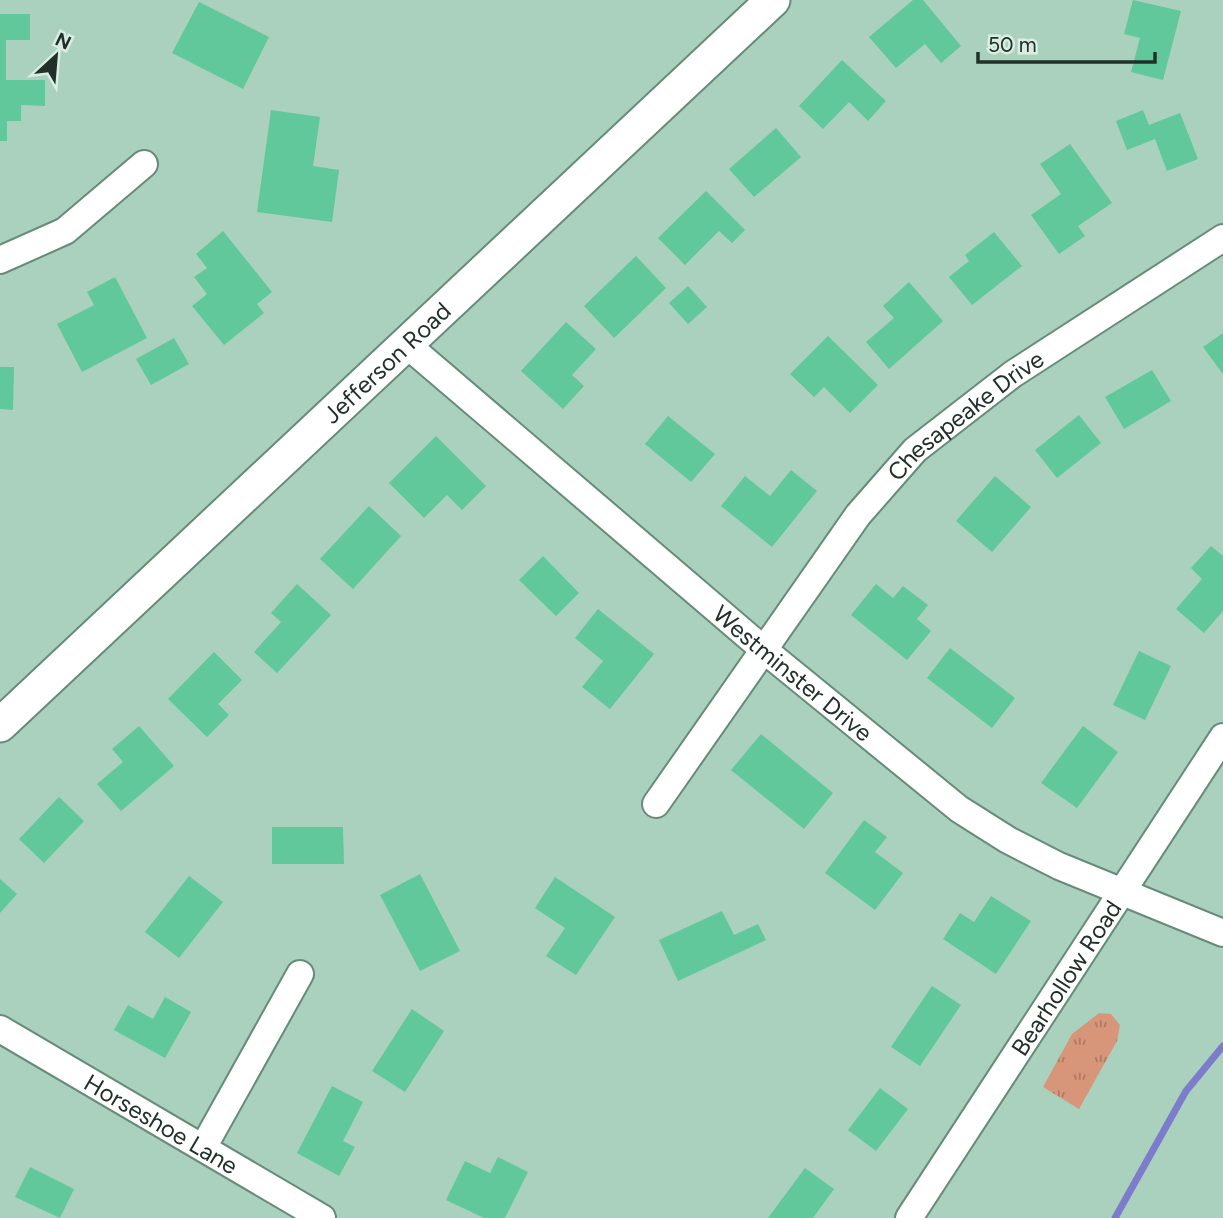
<svg xmlns="http://www.w3.org/2000/svg" width="1223" height="1218" font-family="Figtree,sans-serif">
<style>
.grass{fill:url(#grass-tufts)}
.lines{fill:none;stroke-linecap:round;stroke-linejoin:round}
.stream{stroke:#7d7ccb;stroke-width:7}
.building{fill:#61c89b}
.minor-casing{stroke:#668b79;stroke-width:30}
.tertiary-casing{stroke:#668b79;stroke-width:37}
.minor{stroke:#fff;stroke-width:26}
.tertiary{stroke:#fff;stroke-width:33}
.labels{text-anchor:middle;dominant-baseline:central;stroke-width:6;stroke-linejoin:round;paint-order:stroke}
.street-label{font-size:24px;fill:#213129;stroke:#d9ede2}
</style>
<defs>
<pattern id="grass-tufts" width="24" height="20" patternUnits="userSpaceOnUse" patternTransform="scale(1.75)"><rect width="24" height="20" fill="#d7957a"/><path d="M3 7l-1-3M5 7V3M7 7l1-3M15 17l-1-3M17 17v-4M19 17l1-3" fill="none" stroke="#ae7a64"/></pattern>
</defs>
<rect width="100%" height="100%" fill="#aad1bd"/>
<polygon class="grass" points="1099,1013 1111,1014 1120,1025 1117,1041 1079,1109 1043,1087 1072,1034"/>
<g class="lines">
<polyline class="stream" points="1115,1218 1186,1091 1223,1046"/>
</g>
<g class="building">
<polygon points="913,0 923,0 961,46 941,63 925,44 896,68 869,37"/>
<polygon points="1133,0 1181,11 1163,80 1131,72 1140,38 1124,34"/>
<polygon points="199,2 269,37 243,89 172,53"/>
<polygon points="0,14 30,14 30,40 6,40 6,80 45,80 45,106 21,105 21,121 7,121 7,141 0,141"/>
<polygon points="842,60 886,101 868,121 849,102 823,129 799,106"/>
<polygon points="271,110 320,117 313,166 339,170 332,222 257,212"/>
<polygon points="1143,110 1149,125 1180,113 1198,159 1167,171 1155,139 1127,150 1116,121"/>
<polygon points="776,128 801,157 754,197 729,169"/>
<polygon points="1070,144 1112,203 1078,226 1085,236 1059,254 1031,215 1061,194 1040,164"/>
<polygon points="706,191 745,230 732,243 719,231 685,265 658,238"/>
<polygon points="223,231 272,292 257,304 264,313 224,345 192,306 207,294 194,277 207,268 196,254"/>
<polygon points="994,232 1022,266 972,305 949,277 969,261 965,255"/>
<polygon points="636,256 666,288 614,338 584,306"/>
<polygon points="115,277 147,338 82,372 57,324 94,305 87,292"/>
<polygon points="909,282 943,321 889,369 866,342 894,318 883,306"/>
<polygon points="688,286 707,307 688,324 669,303"/>
<polygon points="566,322 596,349 572,375 584,386 563,409 521,371"/>
<polygon points="1223,333 1223,374 1203,347"/>
<polygon points="828,336 878,385 850,413 824,387 814,397 790,374"/>
<polygon points="174,338 189,364 151,385 136,359"/>
<polygon points="0,367 14,367 13,410 0,409"/>
<polygon points="1152,370 1171,401 1124,429 1105,397"/>
<polygon points="1079,415 1101,443 1057,478 1035,450"/>
<polygon points="668,416 715,454 691,482 645,444"/>
<polygon points="436,436 486,486 462,510 447,495 424,518 389,483"/>
<polygon points="791,470 817,491 772,547 721,506 745,476 770,496"/>
<polygon points="995,476 1031,507 992,552 956,521"/>
<polygon points="369,506 401,536 353,589 320,559"/>
<polygon points="1211,546 1223,556 1223,611 1204,633 1176,609 1202,579 1191,568"/>
<polygon points="543,556 579,593 556,616 519,580"/>
<polygon points="297,584 331,615 277,673 254,652 281,622 271,613"/>
<polygon points="876,584 893,598 903,586 928,605 917,619 931,631 907,660 851,615"/>
<polygon points="598,609 654,654 610,709 582,687 603,661 575,638"/>
<polygon points="950,648 1015,698 992,728 927,678"/>
<polygon points="1139,651 1171,666 1145,720 1113,705"/>
<polygon points="214,652 242,680 218,704 229,715 207,737 168,699"/>
<polygon points="139,726 174,766 121,811 97,784 123,762 112,749"/>
<polygon points="1083,726 1118,752 1077,808 1041,783"/>
<polygon points="761,734 833,793 804,829 731,770"/>
<polygon points="59,797 84,821 44,863 19,839"/>
<polygon points="864,820 887,837 875,852 903,873 875,910 825,873"/>
<polygon points="272,827 343,827 344,864 272,864"/>
<polygon points="420,874 460,951 420,971 380,895"/>
<polygon points="189,876 223,902 179,958 145,932"/>
<polygon points="555,877 615,917 576,975 546,956 565,928 535,908"/>
<polygon points="0,879 17,894 0,913"/>
<polygon points="991,896 1031,921 996,974 943,939 960,913 974,922"/>
<polygon points="722,911 734,935 758,924 766,940 678,981 659,940"/>
<polygon points="932,986 961,1005 920,1066 891,1047"/>
<polygon points="165,997 191,1012 165,1058 114,1030 128,1005 153,1019"/>
<polygon points="412,1009 444,1031 405,1092 372,1071"/>
<polygon points="332,1086 363,1102 343,1141 355,1147 339,1176 297,1153"/>
<polygon points="880,1088 908,1109 876,1151 848,1130"/>
<polygon points="498,1157 528,1172 505,1218 484,1218 446,1200 465,1161 490,1173"/>
<polygon points="30,1167 74,1189 60,1218 15,1197"/>
<polygon points="805,1168 834,1189 813,1218 768,1218"/>
</g>
<g class="lines">
<defs>
<g id="minor">
<polyline points="0,260 65,231 144,164"/>
<path id="s1" d="M406 344 763 649 959 809 1008 840 1059 866 1223 933"/>
<path id="s2" d="M656 804 858 515 915 450 1013 374 1223 238"/>
<path id="s3" d="M0 1029 322 1218"/>
<polyline points="204,1146 300,974"/>
<path id="s4" d="M909 1218 1223 737"/>
</g>
<g id="tertiary">
<path id="s5" d="M0 725 773 0"/>
</g>
</defs>
<use href="#minor" class="minor-casing"/>
<use href="#tertiary" class="tertiary-casing"/>
<use href="#minor" class="minor"/>
<use href="#tertiary" class="tertiary"/>
</g>
<g class="labels">
<g class="street-label">
<text stroke="none"><textPath href="#s5" startOffset="530">Jefferson Road</textPath></text>
<text stroke="none"><textPath href="#s2" startOffset="500">Chesapeake Drive</textPath></text>
<text stroke="none"><textPath href="#s1" startOffset="508">Westminster Drive</textPath></text>
<text stroke="none"><textPath href="#s4" startOffset="287">Bearhollow Road</textPath></text>
<text stroke="none"><textPath href="#s3" startOffset="187">Horseshoe Lane</textPath></text>
</g>
</g>
<g transform="translate(56 56) rotate(26)" stroke="#d9ede2" stroke-width="5" paint-order="stroke">
<path d="M0-5L12 26L0 18L-12 26Z" fill="#213129"/>
<text y="-10" font-size="19" font-weight="bold" text-anchor="middle" fill="#213129">N</text>
</g>
<path d="M978 52v10h177v-10" fill="none" stroke="#213129" stroke-width="3.5"/>
<text x="988" y="52" font-size="21" fill="#213129" stroke="#d9ede2" stroke-width="5" paint-order="stroke">50 m</text>
</svg>
